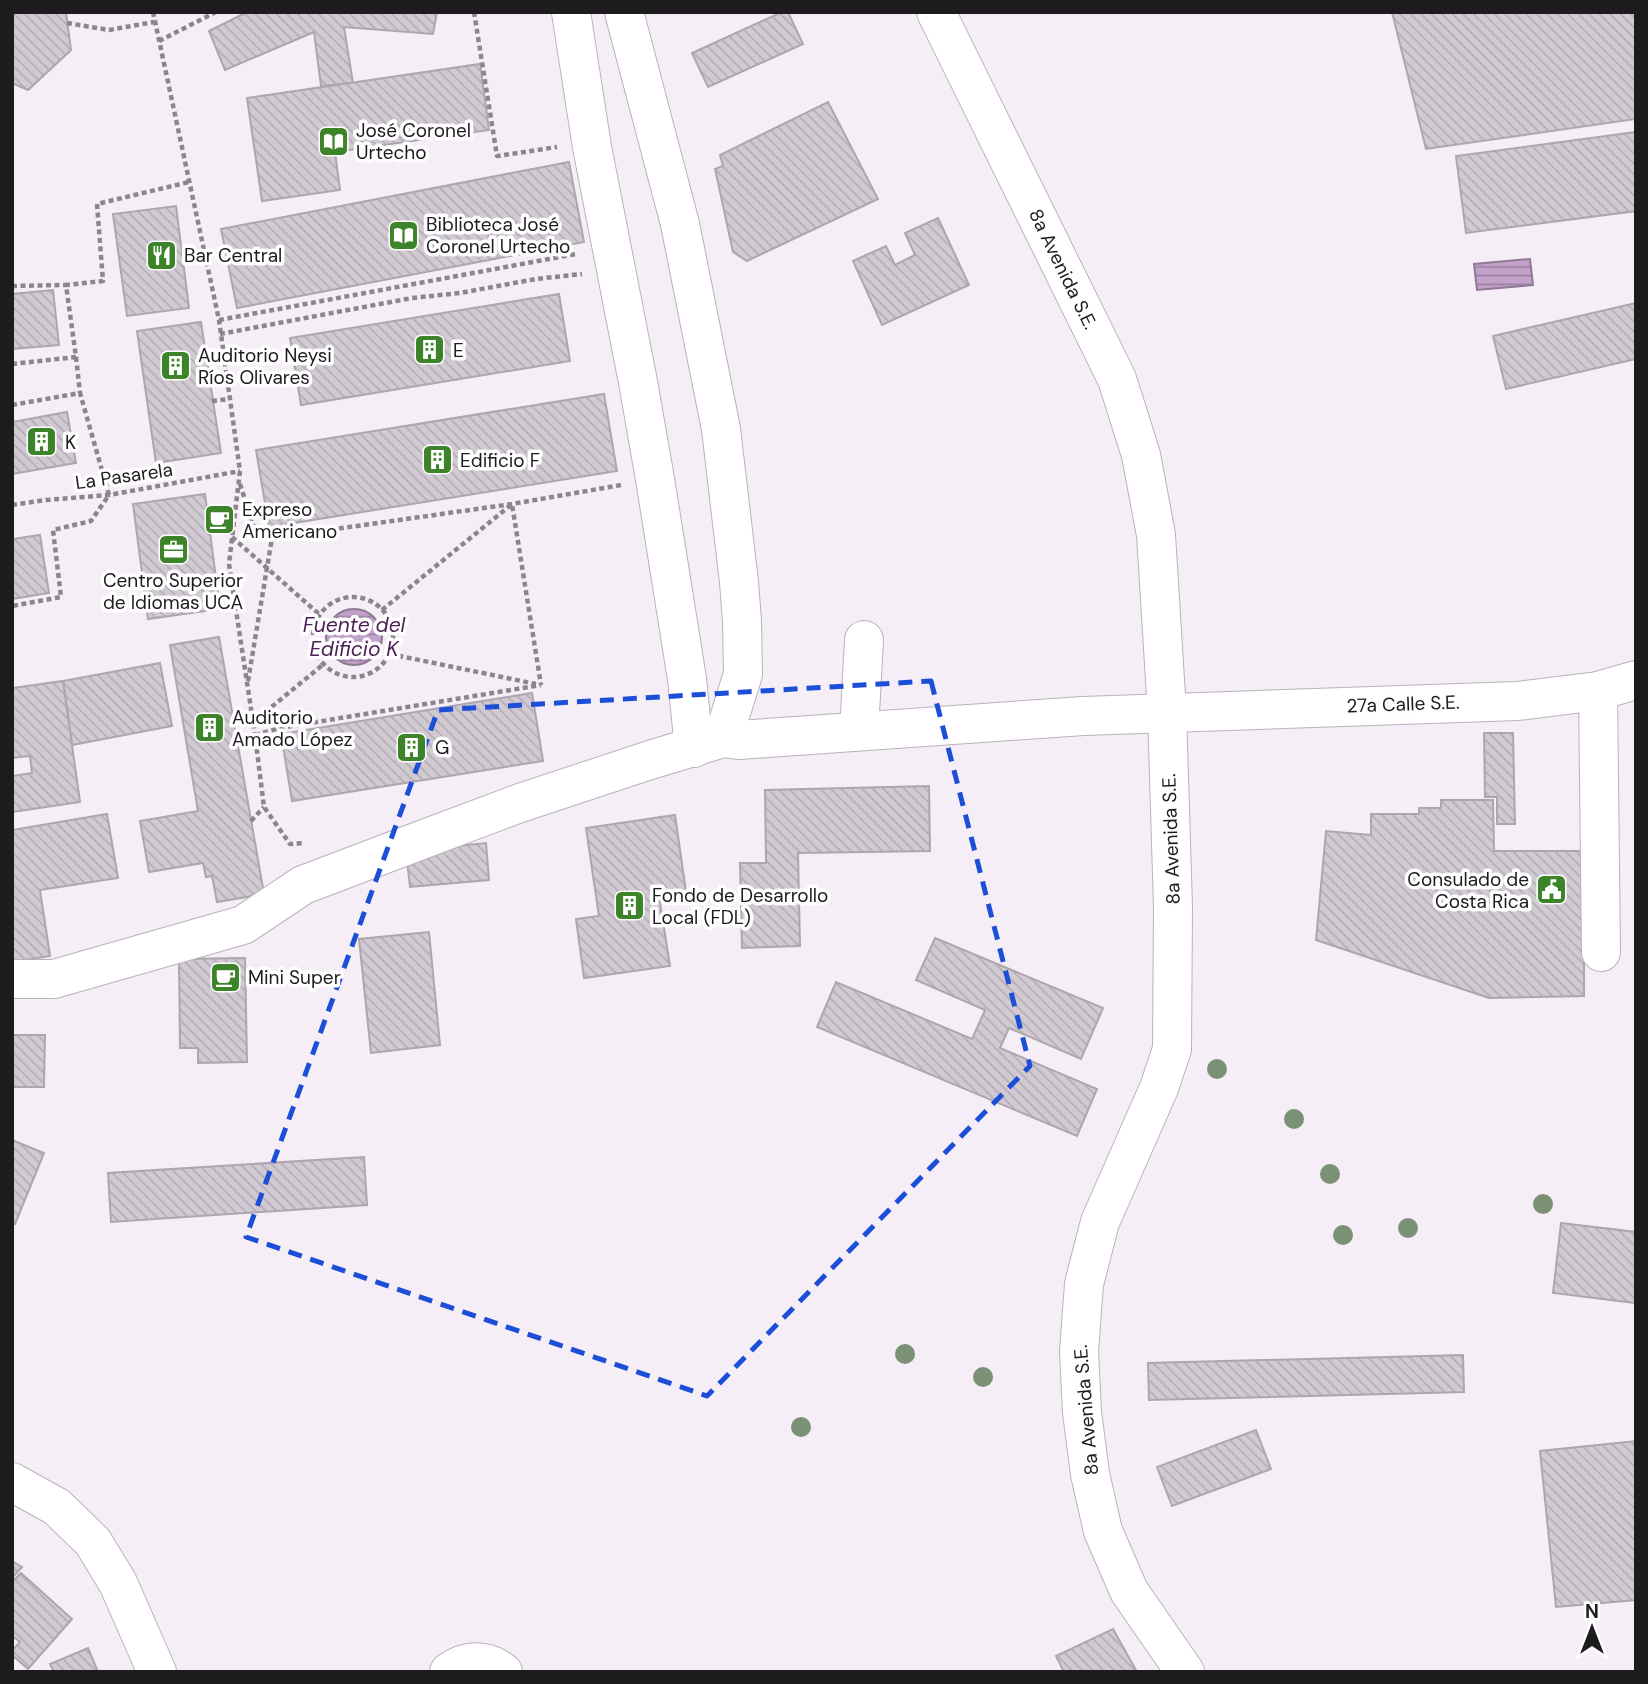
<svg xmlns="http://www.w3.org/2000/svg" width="1648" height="1684" font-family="'DM Sans',sans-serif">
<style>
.water{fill:url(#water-rules);stroke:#917996;stroke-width:2}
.building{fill:url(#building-back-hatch);stroke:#ada6af;stroke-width:2}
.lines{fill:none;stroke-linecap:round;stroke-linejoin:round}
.minor-casing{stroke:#b9b2bb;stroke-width:40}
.path{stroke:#8b868d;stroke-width:4.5;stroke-dasharray:5 3.5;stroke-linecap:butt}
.minor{stroke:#fff;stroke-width:38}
.tree{fill:#7b9175}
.marked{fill:none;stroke:#1d4ed8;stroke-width:5;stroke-dasharray:14 9;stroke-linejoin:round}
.labels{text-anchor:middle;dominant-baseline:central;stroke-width:7;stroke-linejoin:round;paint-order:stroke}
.poi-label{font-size:19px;fill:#1e1b1e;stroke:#fefefe;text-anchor:start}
.street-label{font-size:19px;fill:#1e1b1e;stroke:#fefefe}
.water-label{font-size:21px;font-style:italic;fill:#4c2256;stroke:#fefefe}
</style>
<defs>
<pattern id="water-rules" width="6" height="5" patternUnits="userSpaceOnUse" patternTransform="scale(1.75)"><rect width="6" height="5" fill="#c2a1ca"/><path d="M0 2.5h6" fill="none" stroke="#9d82a3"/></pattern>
<pattern id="building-back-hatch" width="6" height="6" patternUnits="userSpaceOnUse" patternTransform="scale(1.75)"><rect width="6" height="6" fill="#d1cad3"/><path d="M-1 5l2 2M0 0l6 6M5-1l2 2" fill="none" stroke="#b3adb5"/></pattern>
</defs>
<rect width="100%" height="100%" fill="#f5eef7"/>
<g class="water">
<polygon points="1530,259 1533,285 1477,290 1474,264"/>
<circle cx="354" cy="637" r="28"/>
</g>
<g class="building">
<polygon points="12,12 66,12 71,50 28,90 12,83"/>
<polygon points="247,12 437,12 433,34 344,27 353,83 321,86 314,32 225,70 209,31"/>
<polygon points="782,12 788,12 803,44 708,87 692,53"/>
<polygon points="1392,12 1636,12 1636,119 1426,149"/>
<polygon points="480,64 489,130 335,152 340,190 262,201 247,98"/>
<polygon points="828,102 878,199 747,261 733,252 715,169 723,166 720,155"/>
<polygon points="1636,132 1636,211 1466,233 1456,156"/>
<polygon points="569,162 584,242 237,308 221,229"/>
<polygon points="176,206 189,308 127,316 113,214"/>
<polygon points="938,218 969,285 882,325 853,261 886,246 895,265 915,255 905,233"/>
<polygon points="53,290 59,345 12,349 12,294"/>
<polygon points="559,294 570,361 301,405 290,338"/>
<polygon points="1636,303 1636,359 1506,389 1493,336"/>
<polygon points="201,322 221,453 156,463 137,331"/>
<polygon points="604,394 617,471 269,527 256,450"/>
<polygon points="67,412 76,463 12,474 12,422"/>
<polygon points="205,494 220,609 148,619 133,504"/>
<polygon points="40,535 49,593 12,599 12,539"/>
<polygon points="219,637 264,894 217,902 212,876 206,877 203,863 149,872 140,821 198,811 170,645"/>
<polygon points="160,663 172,726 72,745 63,681"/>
<polygon points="63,681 80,802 12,812 12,776 32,773 30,756 12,758 12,688"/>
<polygon points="532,693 543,761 292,801 281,734"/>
<polygon points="1484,733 1513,733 1515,824 1497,824 1497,797 1485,797"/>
<polygon points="929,786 930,851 798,853 800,946 742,948 740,863 766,863 765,790"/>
<polygon points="1441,800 1493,800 1494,851 1589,851 1590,963 1584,963 1584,996 1489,998 1316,940 1326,831 1371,835 1371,814 1419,814 1419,808 1441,808"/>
<polygon points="107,814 118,878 40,890 50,956 12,962 12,830"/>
<polygon points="675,815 686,892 659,896 670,966 584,978 576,919 599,916 586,828"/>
<polygon points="486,843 489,880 410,887 406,851"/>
<polygon points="429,932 440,1045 371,1053 359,939"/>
<polygon points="935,938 1103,1008 1081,1059 1009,1028 1000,1048 1097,1089 1077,1136 817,1027 836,982 972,1039 985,1010 916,980"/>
<polygon points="245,958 247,1062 198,1063 198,1048 180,1048 179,959"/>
<polygon points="12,1035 45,1035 44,1087 12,1087"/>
<polygon points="12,1140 44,1153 15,1224 12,1222"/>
<polygon points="364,1157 367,1205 111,1222 108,1173"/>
<polygon points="1561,1223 1636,1232 1636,1303 1553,1293"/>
<polygon points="1463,1355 1464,1392 1149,1400 1148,1363"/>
<polygon points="1256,1430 1271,1469 1172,1506 1157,1467"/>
<polygon points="1636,1441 1636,1600 1556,1607 1540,1451"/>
<polygon points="12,1561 22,1567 12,1578"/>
<polygon points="21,1573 72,1619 28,1669 12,1655 12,1651 20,1642 12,1636 12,1582"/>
<polygon points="1113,1629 1137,1672 1064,1672 1056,1656"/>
<polygon points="88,1648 98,1672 54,1672 50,1664"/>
</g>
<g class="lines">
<defs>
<g id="minor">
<polyline points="571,12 592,147 638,382 655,479 687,679 694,748"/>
<polyline points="624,12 680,224 721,429 739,582 742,621 743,674 723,738"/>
<polyline points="936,12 1117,379 1141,455 1156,535 1167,712 1173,907 1172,1049 1159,1088 1100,1222 1084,1284 1079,1351 1082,1412 1090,1474 1103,1531 1129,1591 1185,1672"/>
<polyline points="1598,691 1601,952"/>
<polyline points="859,731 864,640"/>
<polyline points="12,979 54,979 243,925 303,885 440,833 520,803 650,760 723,738 738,740 1083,716 1518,701 1598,691 1636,680"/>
<polyline points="12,1482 57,1507 93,1542 118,1583 157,1672"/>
<path d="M449 1672C467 1659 486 1659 503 1672"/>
</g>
</defs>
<use href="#minor" class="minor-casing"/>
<g class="path">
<polyline points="153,12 219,320 240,471 229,564 255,735 264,807 290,844 305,843"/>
<polyline points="474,12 497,156 557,147"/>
<polyline points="67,23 109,30 154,22"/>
<polyline points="159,41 216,12"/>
<polyline points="12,286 66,285"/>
<polyline points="219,320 576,254"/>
<polyline points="220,334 412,298 460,293 536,279 582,274"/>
<polyline points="76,357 80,393"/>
<polyline points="12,364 76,357 66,285 103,281 97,204 189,182"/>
<polyline points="212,401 229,399"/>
<polyline points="12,405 80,393 109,495 91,521 53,530 61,597 12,606"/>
<polyline points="240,484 253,525 272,538"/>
<polyline points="12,505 46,500 109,495 240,471"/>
<polyline points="232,537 320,615"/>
<circle cx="353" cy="637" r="40"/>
<polyline points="382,610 512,504 541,685"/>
<polyline points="390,654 536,684"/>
<polyline points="248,681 272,538 512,504 621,485"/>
<polyline points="252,723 325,663"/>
<polyline points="255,735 280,728 541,685"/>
<polyline points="251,821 264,807"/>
</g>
<use href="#minor" class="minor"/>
</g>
<g class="tree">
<circle cx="1217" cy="1069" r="10"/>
<circle cx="1294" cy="1119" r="10"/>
<circle cx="1330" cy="1174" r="10"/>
<circle cx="1543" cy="1204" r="10"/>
<circle cx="1408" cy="1228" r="10"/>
<circle cx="1343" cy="1235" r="10"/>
<circle cx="905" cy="1354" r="10"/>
<circle cx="983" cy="1377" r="10"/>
<circle cx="801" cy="1427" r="10"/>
</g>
<path class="marked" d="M931 681 1030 1066 707 1396 246 1237 438 710Z"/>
<defs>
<symbol id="library-square" viewBox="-11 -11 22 22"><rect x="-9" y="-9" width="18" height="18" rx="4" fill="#3c8329" stroke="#fefefe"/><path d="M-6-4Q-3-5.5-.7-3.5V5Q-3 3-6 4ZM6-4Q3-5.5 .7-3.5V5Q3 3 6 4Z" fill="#fff"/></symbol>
<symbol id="restaurant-square" viewBox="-11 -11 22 22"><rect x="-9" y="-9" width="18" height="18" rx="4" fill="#3c8329" stroke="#fefefe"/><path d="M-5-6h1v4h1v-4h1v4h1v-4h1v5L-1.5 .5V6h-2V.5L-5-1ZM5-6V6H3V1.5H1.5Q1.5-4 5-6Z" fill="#fff"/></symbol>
<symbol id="building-square" viewBox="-11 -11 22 22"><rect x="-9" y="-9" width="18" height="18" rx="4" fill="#3c8329" stroke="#fefefe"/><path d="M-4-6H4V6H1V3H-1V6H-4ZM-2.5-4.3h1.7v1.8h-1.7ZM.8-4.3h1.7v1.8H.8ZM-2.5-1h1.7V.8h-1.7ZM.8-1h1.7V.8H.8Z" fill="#fff"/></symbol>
<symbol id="cafe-square" viewBox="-11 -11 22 22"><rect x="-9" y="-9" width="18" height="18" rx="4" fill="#3c8329" stroke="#fefefe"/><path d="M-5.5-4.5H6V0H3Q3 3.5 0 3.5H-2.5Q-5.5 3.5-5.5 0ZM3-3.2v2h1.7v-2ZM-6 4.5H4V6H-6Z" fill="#fff"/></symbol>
<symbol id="office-square" viewBox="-11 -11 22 22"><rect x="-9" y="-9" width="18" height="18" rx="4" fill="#3c8329" stroke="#fefefe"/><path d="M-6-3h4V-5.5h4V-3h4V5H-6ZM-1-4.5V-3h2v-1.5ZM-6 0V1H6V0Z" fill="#fff"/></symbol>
<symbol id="civic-square" viewBox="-11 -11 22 22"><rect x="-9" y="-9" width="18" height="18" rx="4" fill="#3c8329" stroke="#fefefe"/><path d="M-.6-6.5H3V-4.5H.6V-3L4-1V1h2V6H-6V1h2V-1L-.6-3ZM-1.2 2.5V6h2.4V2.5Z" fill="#fff"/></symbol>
</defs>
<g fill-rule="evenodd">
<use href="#library-square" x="316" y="124" width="35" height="35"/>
<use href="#library-square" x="386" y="218" width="35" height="35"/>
<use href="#restaurant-square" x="144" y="238" width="35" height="35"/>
<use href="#building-square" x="412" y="332" width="35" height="35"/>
<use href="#building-square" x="158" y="348" width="35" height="35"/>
<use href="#building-square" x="24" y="424" width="35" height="35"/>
<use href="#building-square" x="420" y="442" width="35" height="35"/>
<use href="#cafe-square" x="202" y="502" width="35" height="35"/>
<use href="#office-square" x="156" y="532" width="35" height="35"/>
<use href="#building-square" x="192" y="710" width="35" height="35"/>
<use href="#building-square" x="394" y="730" width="35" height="35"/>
<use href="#civic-square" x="1534" y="872" width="35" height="35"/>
<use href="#building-square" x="612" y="888" width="35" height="35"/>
<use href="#cafe-square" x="208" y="960" width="35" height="35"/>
</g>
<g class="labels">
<g class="poi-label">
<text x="356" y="130">José Coronel<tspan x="356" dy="22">Urtecho</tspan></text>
<text x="426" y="224">Biblioteca José<tspan x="426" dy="22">Coronel Urtecho</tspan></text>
<text x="184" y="255">Bar Central</text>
<text x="453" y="350">E</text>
<text x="198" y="355">Auditorio Neysi<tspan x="198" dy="22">Ríos Olivares</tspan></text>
<text x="65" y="442">K</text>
<text x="460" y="460">Edificio F</text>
<text x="242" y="509">Expreso<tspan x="242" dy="22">Americano</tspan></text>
<text x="173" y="580" text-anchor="middle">Centro Superior<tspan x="173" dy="22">de Idiomas UCA</tspan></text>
<text x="232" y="717">Auditorio<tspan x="232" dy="22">Amado López</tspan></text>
<text x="435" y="747">G</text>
<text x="1529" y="879" text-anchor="end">Consulado de<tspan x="1529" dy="22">Costa Rica</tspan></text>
<text x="652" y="895">Fondo de Desarrollo<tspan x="652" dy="22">Local (FDL)</tspan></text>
<text x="248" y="977">Mini Super</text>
</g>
<g class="street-label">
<text transform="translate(1063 269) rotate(64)">8a Avenida S.E.</text>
<text transform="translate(124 476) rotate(-8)">La Pasarela</text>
<text transform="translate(1403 704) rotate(-2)">27a Calle S.E.</text>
<text transform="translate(1171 839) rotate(-92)">8a Avenida S.E.</text>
<text transform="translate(1086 1410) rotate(-95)">8a Avenida S.E.</text>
</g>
<g class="water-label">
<text x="354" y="625">Fuente del<tspan x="354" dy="24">Edificio K</tspan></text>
</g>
</g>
<rect width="1648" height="1684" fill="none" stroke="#1e1b1e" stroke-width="28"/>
<g transform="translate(1592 1628)" stroke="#fefefe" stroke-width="5" paint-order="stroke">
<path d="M0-5L12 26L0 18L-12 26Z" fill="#1e1b1e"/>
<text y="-10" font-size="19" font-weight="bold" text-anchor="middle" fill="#1e1b1e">N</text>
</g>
</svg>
